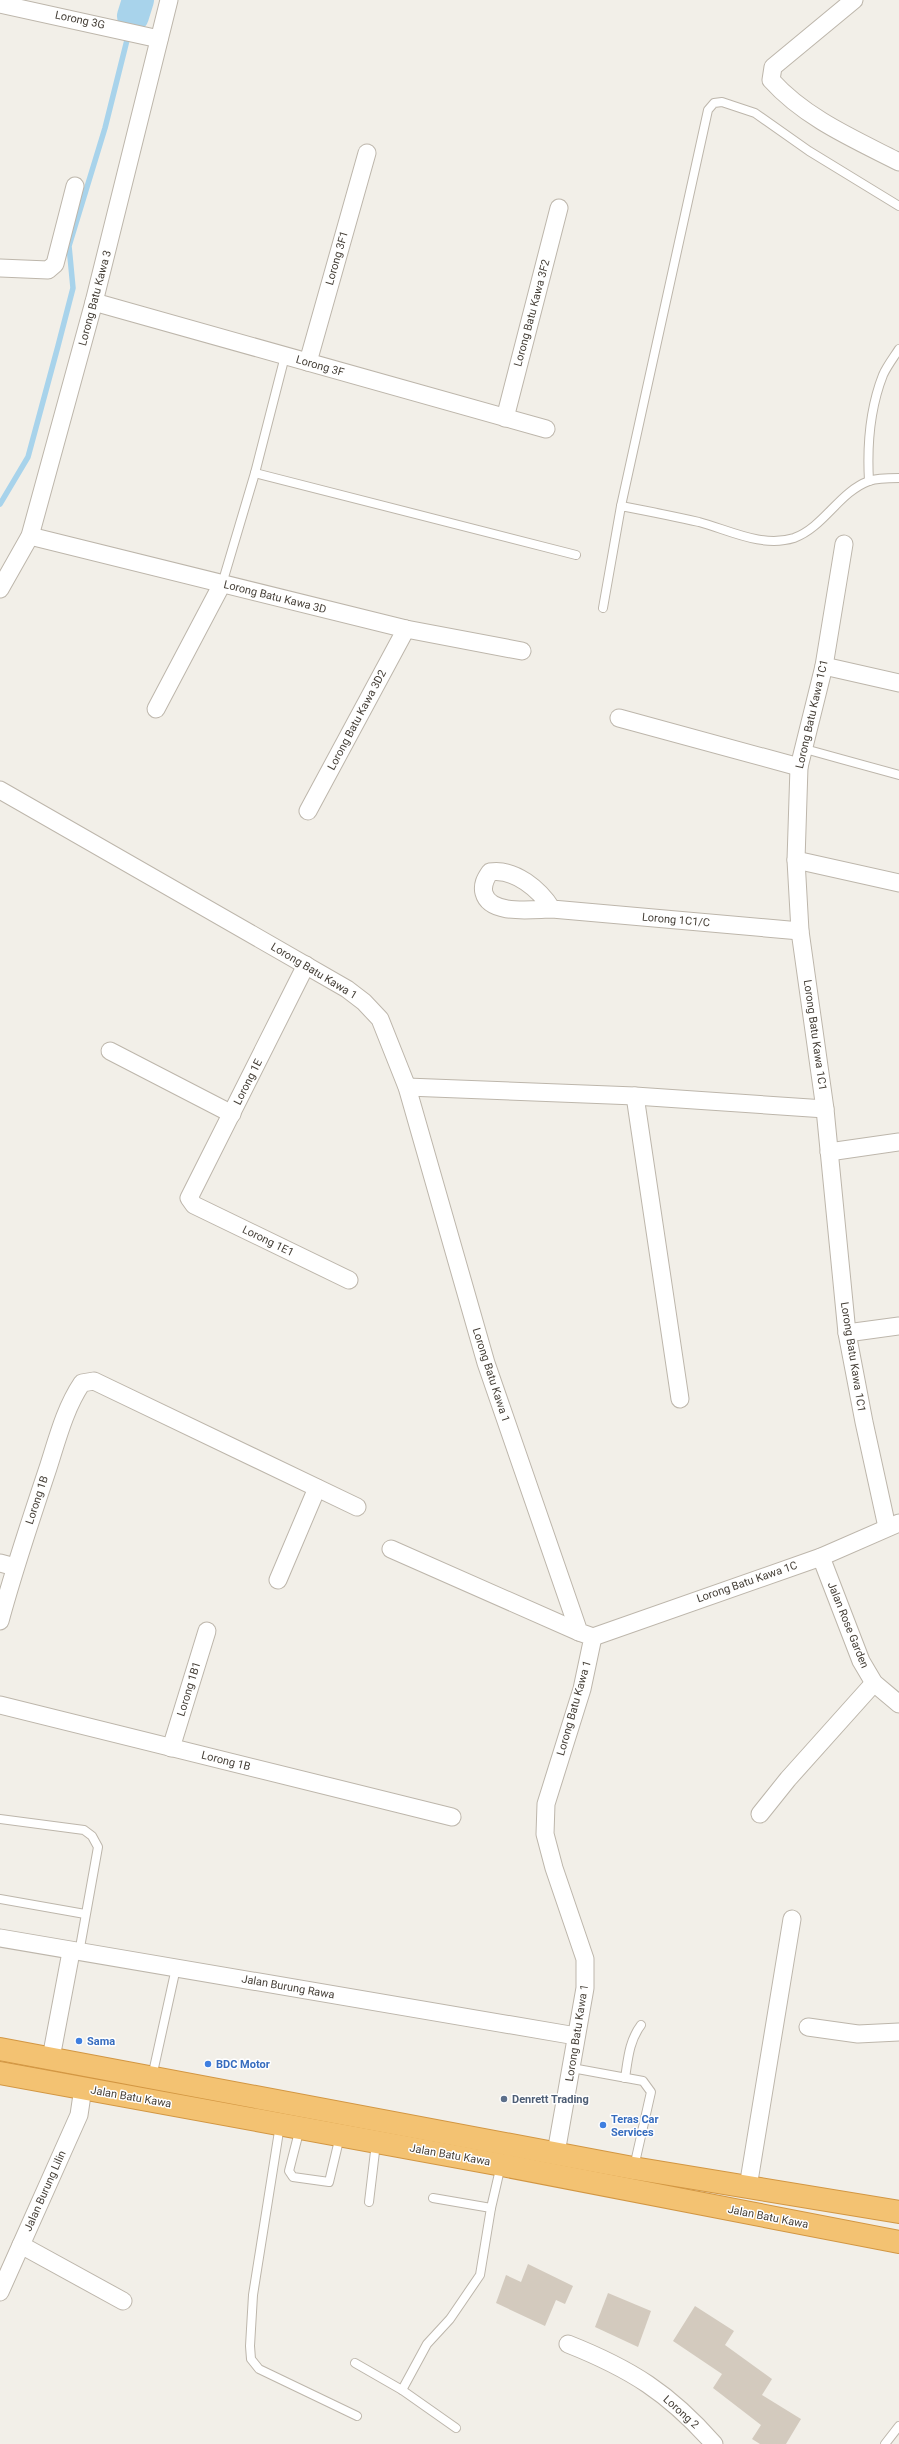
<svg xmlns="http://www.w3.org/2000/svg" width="899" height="2444" font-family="Roboto,sans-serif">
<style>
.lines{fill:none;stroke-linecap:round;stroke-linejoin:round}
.stream{stroke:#a8d3eb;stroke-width:5.5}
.river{stroke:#a8d3eb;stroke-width:32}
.building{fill:#d3cabe}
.lane-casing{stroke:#bdb6ab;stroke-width:10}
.street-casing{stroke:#bdb6ab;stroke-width:19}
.highway-casing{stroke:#d29642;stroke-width:24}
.lane{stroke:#fff;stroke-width:8}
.street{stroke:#fff;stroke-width:17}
.highway{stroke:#f3c272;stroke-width:22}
.shop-dot{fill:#3f7fe0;stroke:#fff;stroke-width:1.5}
.service-dot{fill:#5c6f8a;stroke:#fff;stroke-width:1.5}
.labels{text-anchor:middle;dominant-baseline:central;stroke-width:3;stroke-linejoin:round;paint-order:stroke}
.street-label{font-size:11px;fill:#453f37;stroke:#fff}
.shop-label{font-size:11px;font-weight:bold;fill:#366cbe;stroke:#fff;text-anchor:start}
.service-label{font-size:11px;font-weight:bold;fill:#4e5e75;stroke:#fff;text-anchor:start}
</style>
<rect width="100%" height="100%" fill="#f2efe8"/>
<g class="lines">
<polyline class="stream" points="0,504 28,457 58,346 73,288 69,246 105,128 133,16"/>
<polyline class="river" points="133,16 138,0"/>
</g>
<g class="building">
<polygon points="528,2264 573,2286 565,2304 556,2300 545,2326 496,2303 506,2275 521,2282"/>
<polygon points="608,2293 651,2311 638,2347 595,2327"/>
<polygon points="695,2306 734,2331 725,2345 772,2379 762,2395 801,2419 786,2444 760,2444 752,2439 761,2425 713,2388 722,2374 673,2341"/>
</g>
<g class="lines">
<defs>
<g id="lane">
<polyline points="255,473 576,555"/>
<path d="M869 481C867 446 870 408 883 375 887 366 894 357 899 349"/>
<polyline points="621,506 708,110 714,103 722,102 755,113 809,151 899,206"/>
<polyline points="222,584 255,473 285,356"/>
<path d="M603 608 621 506C647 511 673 516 699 522 729 530 762 548 794 538 824 527 839 492 869 481 877 478 890 478 899 478"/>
<polyline points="805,749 899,775"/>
<polyline points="0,1819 84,1830 92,1836 98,1847 79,1953"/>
<polyline points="0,1899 85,1914"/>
<polyline points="572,2068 643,2081 651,2092 634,2167"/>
<polyline points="152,2077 176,1968"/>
<path d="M625 2078C628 2059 629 2041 641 2025"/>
<polyline points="280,2125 253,2295 250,2346 251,2359 259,2369 357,2416"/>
<polyline points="300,2128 289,2171 293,2177 329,2182 340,2136"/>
<polyline points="433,2198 491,2208 501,2165"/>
<polyline points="369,2202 376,2143"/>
<polyline points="355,2363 402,2390 456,2428"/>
<polyline points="402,2390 427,2344 450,2319 480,2275 491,2208"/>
<polyline points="885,2444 899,2426"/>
</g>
<g id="street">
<path d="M854 0 773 67 771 80C805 118 854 139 899 162"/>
<polyline points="0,4 159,39"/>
<polyline points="0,268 48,270 55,264 75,186"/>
<polyline points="94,302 546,429"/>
<polyline points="308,362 367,153"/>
<polyline points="505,418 559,208"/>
<polyline points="30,536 406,629 522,651"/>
<polyline points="844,544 824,666 799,767 796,860 800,931 825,1109 847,1333 864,1422 887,1527"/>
<polyline points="0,589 30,536 94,302 169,0"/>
<polyline points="824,666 899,683"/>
<polyline points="156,709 222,584"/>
<polyline points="619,718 799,767"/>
<polyline points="0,790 347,989 364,1002 380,1019 407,1087 486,1363 579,1632 593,1637 582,1689 546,1804 545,1834 554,1868 585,1959 585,1988 556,2153"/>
<polyline points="308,811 406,629"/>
<polyline points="796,860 899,883"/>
<path d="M552 909C540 890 515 868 490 872 485 879 482 885 484 893 490 916 534 909 552 909L800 931"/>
<polyline points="306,965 189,1198 194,1205 349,1280"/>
<polyline points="110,1051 232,1114"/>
<polyline points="407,1087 635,1096 825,1109"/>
<polyline points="635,1096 680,1399"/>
<polyline points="829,1152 899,1142"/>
<polyline points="847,1333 899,1326"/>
<polyline points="391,1549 579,1632"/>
<polyline points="821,1557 861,1661 874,1683 899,1704"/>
<polyline points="0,1563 15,1567"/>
<polyline points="278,1580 317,1488"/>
<path d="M0 1621C14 1569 31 1519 48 1468 57 1440 65 1408 82 1383L94 1381 357 1507"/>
<polyline points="593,1637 821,1557 899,1523"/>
<polyline points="0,1705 452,1817"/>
<polyline points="171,1748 207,1631"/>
<polyline points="760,1814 788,1779 874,1683"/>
<polyline points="0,1938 576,2036"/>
<polyline points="808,2027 858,2034 899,2032"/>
<polyline points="51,2058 71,1952"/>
<polyline points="748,2187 792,1919"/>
<polyline points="21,2245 123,2301"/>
<polyline points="0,2292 79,2115 83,2088"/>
<path d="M568 2344C631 2369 669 2393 714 2444"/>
</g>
<g id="highway">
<polyline points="0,2049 633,2168 899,2212"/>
<polyline points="0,2073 502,2165 899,2242"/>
</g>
</defs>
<use href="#lane" class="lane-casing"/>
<use href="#street" class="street-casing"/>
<use href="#highway" class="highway-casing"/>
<use href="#lane" class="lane"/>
<use href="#street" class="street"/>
<use href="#highway" class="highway"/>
</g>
<g class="shop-dot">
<circle cx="79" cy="2041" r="4"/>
<circle cx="208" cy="2064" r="4"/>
<circle cx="603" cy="2125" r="4"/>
</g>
<circle class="service-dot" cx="504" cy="2099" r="4"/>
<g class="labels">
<g class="street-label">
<text transform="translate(80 20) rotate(12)">Lorong 3G</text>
<text transform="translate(337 258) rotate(-74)">Lorong 3F1</text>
<text transform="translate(95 298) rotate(-75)">Lorong Batu Kawa 3</text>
<text transform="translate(532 313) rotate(-75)">Lorong Batu Kawa 3F2</text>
<text transform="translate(320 366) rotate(16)">Lorong 3F</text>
<text transform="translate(275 597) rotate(14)">Lorong Batu Kawa 3D</text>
<text transform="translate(812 714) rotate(-77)">Lorong Batu Kawa 1C1</text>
<text transform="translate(357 720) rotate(-62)">Lorong Batu Kawa 3D2</text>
<text transform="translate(676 920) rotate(5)">Lorong 1C1/C</text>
<text transform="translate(314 971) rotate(31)">Lorong Batu Kawa 1</text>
<text transform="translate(815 1035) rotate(82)">Lorong Batu Kawa 1C1</text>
<text transform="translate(248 1082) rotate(-63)">Lorong 1E</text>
<text transform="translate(268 1241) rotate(26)">Lorong 1E1</text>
<text transform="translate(853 1357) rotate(81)">Lorong Batu Kawa 1C1</text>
<text transform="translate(491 1375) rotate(72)">Lorong Batu Kawa 1</text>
<text transform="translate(37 1500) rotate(-72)">Lorong 1B</text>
<text transform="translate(747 1582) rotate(-19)">Lorong Batu Kawa 1C</text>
<text transform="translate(848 1625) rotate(68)">Jalan Rose Garden</text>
<text transform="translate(189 1689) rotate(-73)">Lorong 1B1</text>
<text transform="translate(574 1708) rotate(-74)">Lorong Batu Kawa 1</text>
<text transform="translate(226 1761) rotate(14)">Lorong 1B</text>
<text transform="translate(288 1987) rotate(10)">Jalan Burung Rawa</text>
<text transform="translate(577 2033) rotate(-81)">Lorong Batu Kawa 1</text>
<text transform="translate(131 2097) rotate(10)">Jalan Batu Kawa</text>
<text transform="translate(450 2155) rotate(10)">Jalan Batu Kawa</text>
<text transform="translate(45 2191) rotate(-66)">Jalan Burung Lilin</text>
<text transform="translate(768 2217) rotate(11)">Jalan Batu Kawa</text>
<text transform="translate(681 2412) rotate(42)">Lorong 2</text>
</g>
<g class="shop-label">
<text x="87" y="2041">Sama</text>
<text x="216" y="2064">BDC Motor</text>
<text x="611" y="2119">Teras Car<tspan x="611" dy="13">Services</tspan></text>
</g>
<g class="service-label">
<text x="512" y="2099">Denrett Trading</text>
</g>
</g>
</svg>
